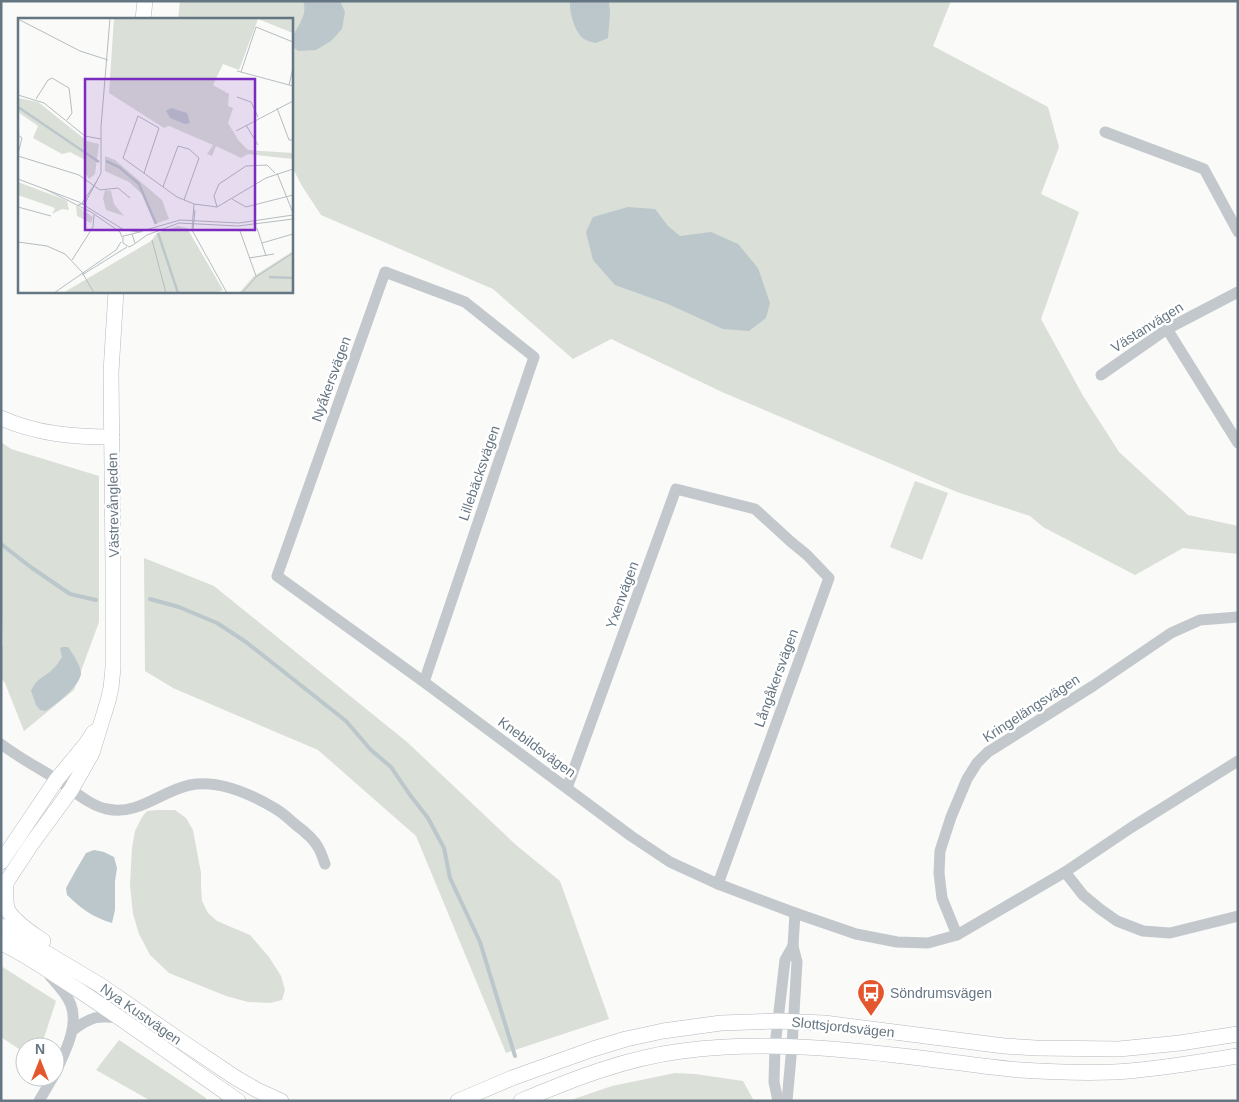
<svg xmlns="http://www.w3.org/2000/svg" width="1239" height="1102" font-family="Helvetica,sans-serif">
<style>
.green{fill:#dadfd7}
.water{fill:#bbc7cb}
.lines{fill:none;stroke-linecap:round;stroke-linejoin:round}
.stream{stroke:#bbc7cb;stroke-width:4}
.secondary-casing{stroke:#b3babf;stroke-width:16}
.street{stroke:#c3c8cc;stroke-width:11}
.secondary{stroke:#fff;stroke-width:15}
.labels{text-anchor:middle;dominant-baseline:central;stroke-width:5;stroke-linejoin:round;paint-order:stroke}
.street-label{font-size:14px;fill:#657683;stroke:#fff}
.poi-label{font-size:14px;fill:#657683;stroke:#fff;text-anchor:start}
.inset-river{fill:none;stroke:#bbc7cb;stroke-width:2.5}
.inset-road{fill:none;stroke:#b5bdc2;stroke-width:1}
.view{fill:#7b2cbf;fill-opacity:0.15;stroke:#7b2cbf;stroke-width:2.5}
.inset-edge{fill:none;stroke:#657683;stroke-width:2.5}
</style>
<rect width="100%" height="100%" fill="#fafaf8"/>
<g class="green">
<polygon points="180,1 951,1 933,46 1048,107 1059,147 1041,194 1079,212 1041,319 1082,394 1119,452 1188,515 1238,526 1238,554 1183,548 1135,575 1043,527 1030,516 957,492 722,392 611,339 573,359 493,289 321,215 302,186 291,165 291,19 178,19"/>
<polygon points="1,442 11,449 99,476 99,622 74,690 24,731 5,683 1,678 1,649 3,645 1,586"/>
<polygon points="915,481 948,493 922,560 890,547"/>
<polygon points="144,558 214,586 407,742 516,845 560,881 609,1019 506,1053 416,836 318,750 173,688 145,671"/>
<polygon points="157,810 175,810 186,818 193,830 201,873 201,887 202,901 208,913 217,921 250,935 269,957 281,976 285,990 282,1000 270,1003 248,1002 226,996 169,973 150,955 139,934 133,914 130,885 132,848 135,831 142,817 147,811"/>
<polygon points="1,966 56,1001 41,1047 25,1047 25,1050 22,1051 1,1037"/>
<polygon points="119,1040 206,1098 205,1101 151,1101 96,1070"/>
<polygon points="675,1073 695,1074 743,1081 754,1101 568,1101 612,1086"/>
</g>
<g class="water">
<path d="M303 1H340L345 12 342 29 331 41 316 50 298 51C297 50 293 47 293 45 288 33 310 20 303 1Z"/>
<path d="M570 1H609L610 13 608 38 596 43C592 42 587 41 584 39 575 33 569 12 570 1Z"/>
<polygon points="628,207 655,209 668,226 680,236 711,232 738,244 758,268 770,303 766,318 749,331 723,329 668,304 615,285 593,260 586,232 593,217"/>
<path d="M63 647H68C72 652 82 668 81 674 79 687 56 704 46 711L40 710 36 705 31 691C37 677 46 677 55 667 58 664 60 660 62 657L60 648Z"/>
<path d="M94 850 104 852 114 857 117 868 115 881V910L112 923C92 917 82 909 67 895L66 888 76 870 86 853Z"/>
</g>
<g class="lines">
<g class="stream">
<polyline points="1,544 32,568 70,594 96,600"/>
<polyline points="150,599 179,607 217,623 246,642 346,721 371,750 391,767 410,795 428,818 444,848 450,878 480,942 515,1056"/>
</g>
<defs>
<g id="secondary">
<polyline points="143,19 145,1"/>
<path d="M1 418C37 434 73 437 112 437"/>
<polyline points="1,862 57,779 86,744 94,732"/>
<path d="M6 883C6 891 5 900 7 908 11 920 33 934 43 941"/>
<polyline points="1,890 30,846 71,790 92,753 108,701 111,688 113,668 113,563 111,372 116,291"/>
<polyline points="1,926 100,985 181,1041 236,1078 257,1090 281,1101"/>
<path d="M1 943C23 953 43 967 63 980 123 1018 180 1061 238 1101"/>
<polyline points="458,1101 512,1078 593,1049 626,1039 663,1031 721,1023 778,1021 824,1023 1004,1046 1036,1048 1119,1049 1180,1043 1238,1034"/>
<path d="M521 1101C573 1079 626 1058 682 1051 759 1041 835 1048 912 1057 948 1061 984 1067 1020 1070 1051 1072 1083 1073 1114 1072 1156 1070 1197 1062 1238 1056"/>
</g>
</defs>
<use href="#secondary" class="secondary-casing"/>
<g class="street">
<polyline points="1105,132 1204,169 1238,232"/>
<polyline points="1167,329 1238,443"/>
<polyline points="1101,375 1167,329 1238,292"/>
<polyline points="424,682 534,357 465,302 385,272 277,576 424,682 631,836 670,862 718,884 795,913"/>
<path d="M1 744C18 757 37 767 56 779 72 789 88 805 107 809 138 816 161 791 190 785 219 779 251 794 276 809 283 813 290 820 296 825 304 831 313 838 318 847 321 852 323 858 325 864"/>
<polyline points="567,788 676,489 755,509 790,541 807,555 829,578 718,884"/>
<polyline points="1065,872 1083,895 1100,909 1117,921 1143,931 1170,933 1238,916"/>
<polyline points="957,935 942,898 939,873 940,851 951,817 967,779 977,763 988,752 1093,686 1171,633 1200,620 1238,617"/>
<path d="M50 976C58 985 67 994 71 1005 79 1028 64 1053 55 1074"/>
<path d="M73 1030C91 1017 97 1015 119 1018"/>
<polyline points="39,1101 53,1077"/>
<polyline points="778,1101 774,1082 775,1046 785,960 793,946"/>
<polyline points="787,1101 792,1046 797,962 793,946 795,913 856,934 897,942 928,943 957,935 1065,872 1132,827 1238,761"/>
</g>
<use href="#secondary" class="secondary"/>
</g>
<defs>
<symbol id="bus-pin" viewBox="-11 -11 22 30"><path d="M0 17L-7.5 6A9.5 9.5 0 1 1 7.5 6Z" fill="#e4572e" stroke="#fff"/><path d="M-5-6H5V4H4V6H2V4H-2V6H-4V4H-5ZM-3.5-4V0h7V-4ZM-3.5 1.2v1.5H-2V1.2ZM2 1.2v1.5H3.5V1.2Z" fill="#fff"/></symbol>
</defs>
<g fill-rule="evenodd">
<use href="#bus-pin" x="855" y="977" width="32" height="43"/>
</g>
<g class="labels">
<g class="street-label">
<text transform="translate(1147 327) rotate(-32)">Västanvägen</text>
<text transform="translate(331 379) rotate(-70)">Nyåkersvägen</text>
<text transform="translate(479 473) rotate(-71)">Lillebäcksvägen</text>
<text transform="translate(113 505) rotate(-91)">Västrevångleden</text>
<text transform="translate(622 595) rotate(-70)">Yxenvägen</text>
<text transform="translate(776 678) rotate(-70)">Långåkersvägen</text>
<text transform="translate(1031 708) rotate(-33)">Kringelängsvägen</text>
<text transform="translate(537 747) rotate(36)">Knebildsvägen</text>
<text transform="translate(141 1014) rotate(35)">Nya Kustvägen</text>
<text transform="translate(843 1027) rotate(6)">Slottsjordsvägen</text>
</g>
<g class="poi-label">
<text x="890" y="993">Söndrumsvägen</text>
</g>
</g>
<g transform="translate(18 18)">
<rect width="275" height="275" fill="#fafaf8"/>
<path d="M96 0H275V15L240 1 221 52 205 46 195 67 211 76 210 88 215 90 210 105 221 123 230 132 275 135V141L230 136 223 140 198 128 194 138 189 136 195 127 151 108 146 110 91 75ZM0 80 20 84 69 123 81 126 77 156 71 161 66 153 67 142 52 134 44 136 15 120 20 108 0 94ZM87 138 97 142 144 182 151 201 137 206 124 176 111 164 87 153ZM0 164 45 181 49 183 51 192 44 191 34 196 37 190 0 177ZM87 172 93 173 96 186 106 198 88 192 85 180ZM58 187 75 199 73 205 59 198ZM160 208 169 210 205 272 199 275H45L133 223 139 215ZM275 233V275H221L236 258Z" fill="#dadfd7"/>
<path d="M153 90 169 95 172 105 167 106 152 100 148 93Z" fill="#bbc7cb"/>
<path class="inset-river" d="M0 89 81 144M88 143 101 149 121 166 138 206M140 215 160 275M251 259 275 260"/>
<path class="inset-road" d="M0 1 62 33 90 42M219 53 275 68M223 54 238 9 275 24M271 67 275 50M0 77 26 85 67 118 83 121M219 79 233 84 240 99M18 81 30 62 34 60 51 70 54 95 49 102M259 90 271 122H275M228 107 240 127M218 113 275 83M0 117 4 120 0 136M0 138 61 157 82 172 100 170 112 180M126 155 141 110 120 98 105 140 159 179 176 186M259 155 275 195M0 161 61 184 106 212M145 169 160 128 171 131 181 140 166 182M27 171 73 194 102 214 104 219M214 181 228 189 275 177M64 185 79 163M60 187 67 185 83 155V109L92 0M0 189 33 198M199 189 196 178 201 166 228 148 249 147 257 155M239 210 248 238M106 212 123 214M175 212 177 192M222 213 238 258M114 216 162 202 221 205 275 197M134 222 148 275M0 224 29 228 47 236 64 254 76 275M117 225 114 216 105 218V225L111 229 115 227 129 217 161 205 220 208 275 201M244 225 275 216M231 240 256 236M54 242 75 209 76 197M64 257 109 229M36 275 98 232 103 224M209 275 174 212 176 186 199 189 248 160 275 151M224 275 238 259 275 235"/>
<path class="view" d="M67 61H237V212H67Z"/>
<rect width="275" height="275" class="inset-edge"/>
</g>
<rect width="1239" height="1102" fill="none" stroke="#657683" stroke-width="5"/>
<g transform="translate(40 1062)"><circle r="24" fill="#ffffff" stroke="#c1c8cd"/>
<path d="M0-4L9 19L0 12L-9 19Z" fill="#e4572e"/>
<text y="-8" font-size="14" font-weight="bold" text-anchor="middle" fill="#657683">N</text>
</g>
</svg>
